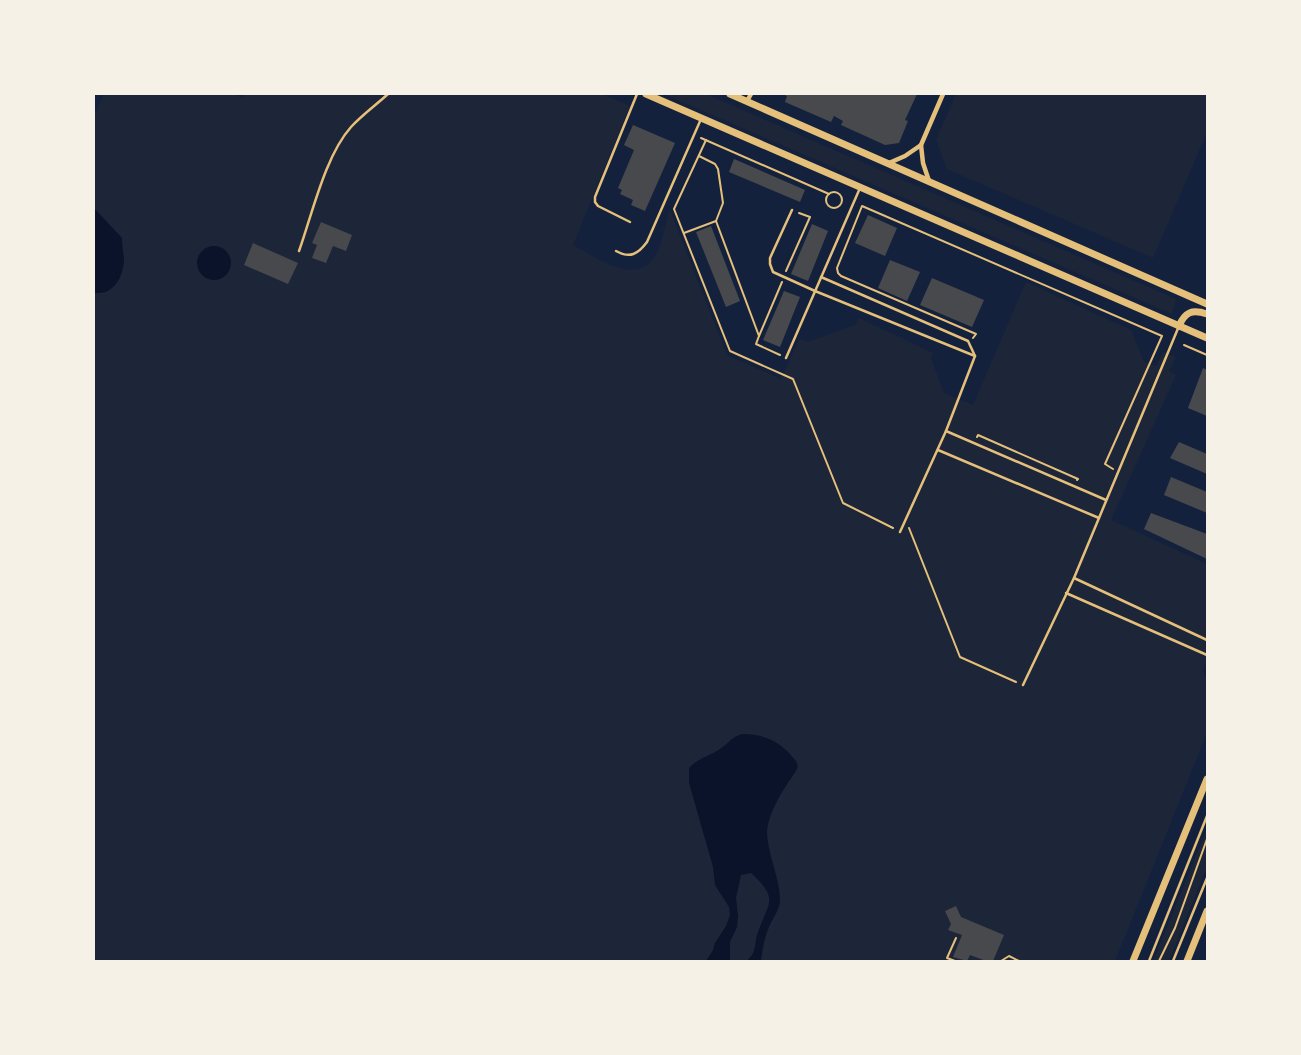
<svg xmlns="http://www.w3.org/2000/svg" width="1301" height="1055" font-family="Bitter,serif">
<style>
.green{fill:#1d2539}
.water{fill:#0b132b}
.building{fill:#48494c}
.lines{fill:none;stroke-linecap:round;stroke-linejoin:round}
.path{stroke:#e5c07b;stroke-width:2}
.service{stroke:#e5c07b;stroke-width:2.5}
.minor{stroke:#e5c07b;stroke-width:4.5}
.secondary{stroke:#e5c07b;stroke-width:7}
</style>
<rect width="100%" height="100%" fill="#14213d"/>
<g class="green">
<path d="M104 94H233L243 98 245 94H602L630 106 573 245C596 257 636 288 656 255 663 242 665 224 670 210L727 355 781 379 799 339 808 342 855 325 859 318 933 353 931 358 944 393 973 405 1026 282 1131 330 1144 362 1156 366 1163 352 1176 357 1169 371 1176 375 1111 520 1207 564V660L1203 670 1207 682V733L1115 961H94V116Z"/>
<polygon points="664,94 706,94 1176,299 1172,314"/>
<polygon points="956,94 1207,94 1207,137 1205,137 1153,258 947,169 936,140"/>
<polygon points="1207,829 1207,867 1169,961 1153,961"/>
</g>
<g class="water">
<path d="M94 208 122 238C122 245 123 251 124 258 124 271 119 286 106 292 102 293 97 293 94 293Z"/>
<circle cx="214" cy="263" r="17"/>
<path d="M743 734C762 734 777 740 790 754 792 757 796 760 797 763 799 768 795 772 792 777 782 791 773 806 768 824 763 844 780 876 780 899 780 910 773 917 769 927 764 938 763 948 761 960L747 961C748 959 751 957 752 955 756 949 755 939 758 932 769 902 779 899 751 873L741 875 736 898 738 916 737 927 730 942V961H706L713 950 715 943 726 926 730 915 729 907 715 885 713 867 689 783V768C698 758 710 756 720 749 729 743 732 736 743 734Z"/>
</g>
<g class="building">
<polygon points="782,94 917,94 905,120 908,121 899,143 885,145 841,125 843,121 834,116 831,122 785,102 787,96"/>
<polygon points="633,125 675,143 645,211 631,205 633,200 620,194 622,190 618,188 634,150 624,145"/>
<polygon points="734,159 805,190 800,202 729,172"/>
<polygon points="868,215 897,228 885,256 855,243"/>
<polygon points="321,222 352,235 346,251 333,246 326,263 312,258 317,245 312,243"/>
<polygon points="812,224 828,231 808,281 791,274"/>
<polygon points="711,226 740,301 726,307 696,232"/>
<polygon points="253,243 298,263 288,284 244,265"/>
<polygon points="890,260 920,272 907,301 878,288"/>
<polygon points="932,278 984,300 972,327 920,305"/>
<polygon points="784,291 800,297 780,347 763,340"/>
<polygon points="1203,368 1207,370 1207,416 1188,408"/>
<polygon points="1179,442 1207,454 1207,474 1170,458"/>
<polygon points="1171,477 1207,492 1207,513 1164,495"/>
<polygon points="1151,513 1207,534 1207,559 1144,529"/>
<polygon points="956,906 961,917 1004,935 993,961 986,961 970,955 967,961 953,957 962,935 948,930 951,924 945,911"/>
</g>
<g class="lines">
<g class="path">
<polyline points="701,138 829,194"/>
<polyline points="706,140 674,209 730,351 793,379 843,503 893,528"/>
<polyline points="699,156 715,164 718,169 723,203 716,221 759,336 782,282"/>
<circle cx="834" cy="200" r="8"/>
<polyline points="684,233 716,221"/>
<polyline points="786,271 810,217 799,213"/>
<polyline points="759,336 756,344 780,355"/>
<polyline points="973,338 976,334 841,276 838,273 837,268 862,206 1162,336 1105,464 1113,469"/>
<polyline points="1184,345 1207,355"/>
<polyline points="977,437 978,435 1078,479 1077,480"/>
<polyline points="909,528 960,657 1016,682"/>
<polyline points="955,961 947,958 956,938"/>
<polyline points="1001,961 1009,956 1019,961"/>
<polyline points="1159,961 1175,928 1207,839"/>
</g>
<g class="service">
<polyline points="792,210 770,258 770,264 773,272 815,291 975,356 946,431 1106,500"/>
<polyline points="630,222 598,206 595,202 595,197 637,94"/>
<path d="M299 251C312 215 325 156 351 127 362 115 376 105 388 94"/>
<path d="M616 251C630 259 638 254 647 242L701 119"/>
<polyline points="821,277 968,341 975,356"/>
<polyline points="786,358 860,188"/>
<polyline points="938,450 1099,518"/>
<polyline points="900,532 946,431"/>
<polyline points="1074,578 1207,640"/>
<polyline points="1066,593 1207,655"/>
<polyline points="1023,685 1074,578 1179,326"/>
<polyline points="1149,961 1207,816"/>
<polyline points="1173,961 1207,878"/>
</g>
<g class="minor">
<polyline points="747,101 751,94"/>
<polyline points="889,163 905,156 921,145"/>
<polyline points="929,181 923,163 921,145 943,94"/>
</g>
<g class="secondary">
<polyline points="646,94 1207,338"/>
<polyline points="730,94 1207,304"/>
<path d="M1179 326C1185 312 1192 309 1207 314"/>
<polyline points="1133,961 1207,779"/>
<polyline points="1187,961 1207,911"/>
</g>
</g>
<rect width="1301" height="1055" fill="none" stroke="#f6f1e7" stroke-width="190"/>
</svg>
